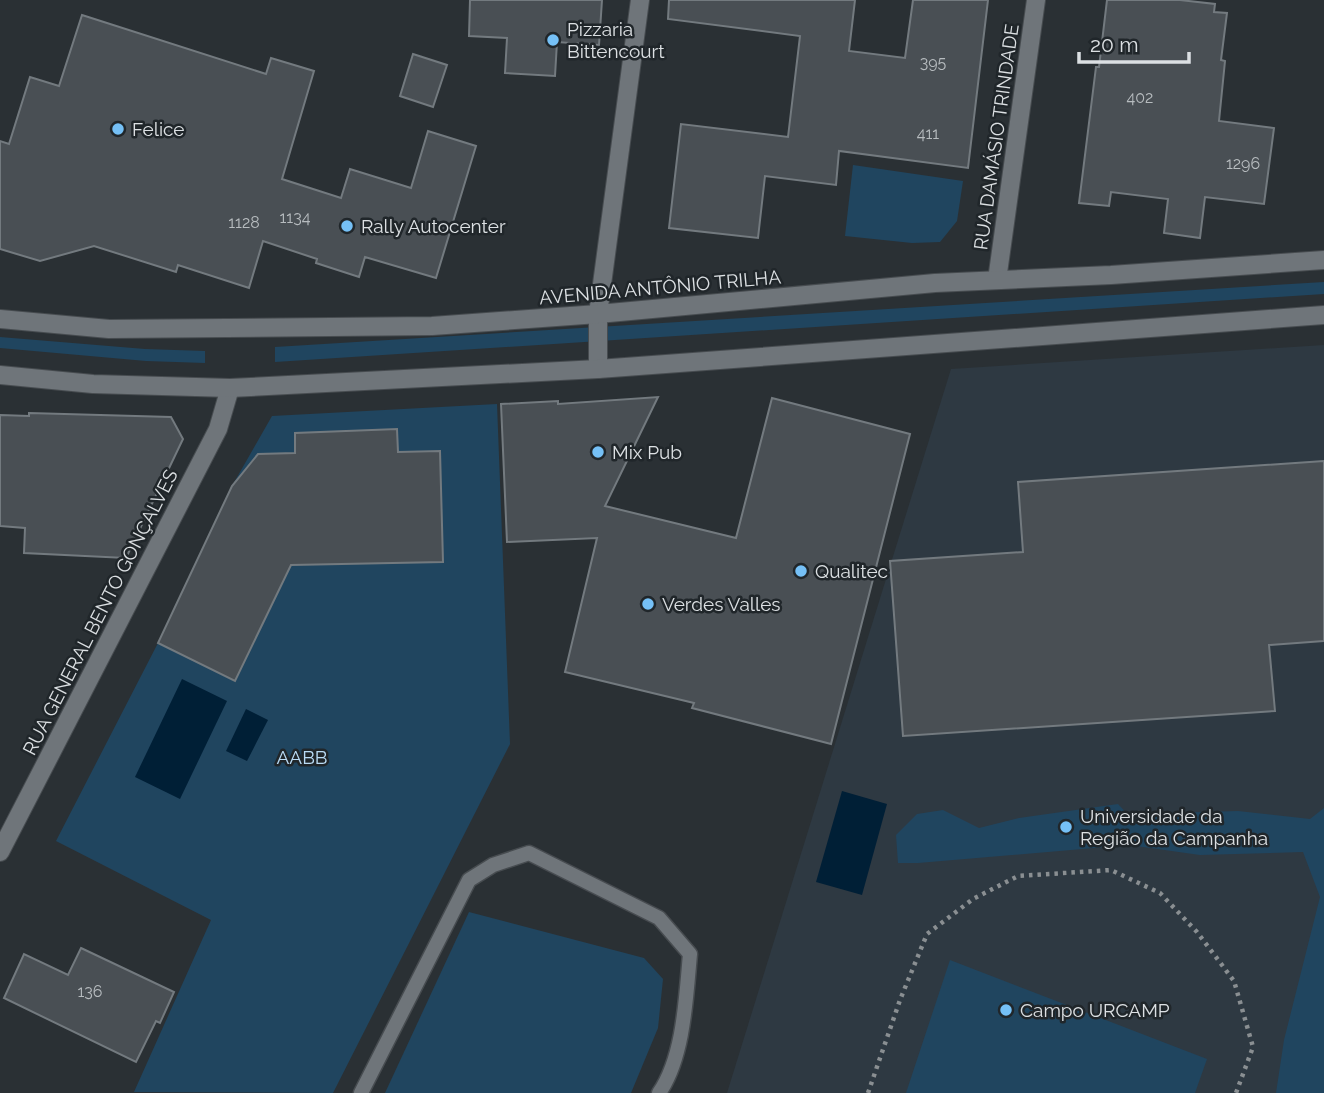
<svg xmlns="http://www.w3.org/2000/svg" width="1324" height="1093" font-family="Raleway,sans-serif">
<style>
.built{fill:#2e3942}
.green{fill:#20455f}
.water{fill:#001f36}
.building{fill:#494f54;stroke:#737a7f;stroke-width:2}
.lines{fill:none;stroke-linecap:round;stroke-linejoin:round}
.lane-casing{stroke:#474c50;stroke-width:17}
.street-casing{stroke:#474c50;stroke-width:20}
.secondary-casing{stroke:#474c50;stroke-width:20}
.path{stroke:#8a8f92;stroke-width:4.5;stroke-dasharray:3.5 5;stroke-linecap:butt}
.lane{stroke:#6f757a;stroke-width:14}
.street{stroke:#6f757a;stroke-width:18}
.secondary{stroke:#6f757a;stroke-width:18}
.poi-dot{fill:#75c0f6;stroke:#20262a;stroke-width:2.5}
.labels{text-anchor:middle;dominant-baseline:central;stroke-width:5;stroke-linejoin:round;paint-order:stroke}
.number-label{font-size:16px;fill:#b7bcbf}
.poi-label{font-size:19px;fill:#dce0e3;stroke:#20262a;text-anchor:start}
.street-label{font-size:19px;fill:#dce0e3;stroke:#20262a}
.park-label{font-size:19px;fill:#b9dbf5;stroke:#20262a}
</style>
<rect width="100%" height="100%" fill="#2a3034"/>
<polygon class="built" points="1324,345 1324,1093 727,1093 951,369"/>
<g class="green">
<polygon points="853,165 963,181 957,221 940,242 912,243 845,236"/>
<polygon points="1324,282 1324,294 275,362 275,347"/>
<polygon points="0,337 145,349 205,351 205,363 146,361 0,348"/>
<polygon points="497,404 510,744 333,1093 134,1092 211,920 56,841 158,643 232,486 272,416"/>
<polygon points="1118,804 1137,824 1167,813 1238,811 1310,819 1324,808 1324,1093 1276,1093 1284,1040 1320,897 1303,852 1200,855 1129,845 918,863 898,863 896,835 917,814 943,810 979,828 1019,818"/>
<polygon points="469,912 644,958 663,979 658,1028 631,1093 385,1093"/>
<polygon points="950,960 1207,1059 1195,1093 906,1093"/>
</g>
<g class="water">
<polygon points="182,679 227,701 180,799 135,777"/>
<polygon points="246,709 268,720 247,761 226,751"/>
<polygon points="842,791 887,804 862,895 816,882"/>
</g>
<g class="building">
<polygon points="470,0 602,0 599,45 557,42 555,76 505,73 507,38 469,36"/>
<polygon points="669,0 855,0 849,51 905,58 913,0 988,0 968,168 839,151 836,185 765,176 758,238 669,228 681,124 788,137 800,36 668,19"/>
<polygon points="1107,0 1180,0 1215,4 1214,12 1227,13 1221,60 1225,61 1219,121 1274,128 1264,204 1205,197 1200,238 1164,233 1168,199 1111,192 1109,206 1079,203 1096,67 1099,67"/>
<polygon points="82,15 266,74 271,58 314,71 282,179 341,198 350,169 411,188 428,131 476,146 436,278 365,257 359,277 316,263 317,259 263,241 249,288 178,265 176,272 94,246 40,261 0,249 0,141 9,144 30,77 59,86"/>
<polygon points="413,54 447,65 433,107 400,96"/>
<polygon points="658,397 605,506 736,538 772,398 910,434 831,744 692,708 694,703 565,672 597,538 507,542 501,404 558,401 558,404"/>
<polygon points="29,413 171,417 183,439 126,558 24,553 25,528 0,526 0,415 29,416"/>
<polygon points="397,429 398,452 440,451 443,562 291,565 235,681 158,643 232,486 258,454 295,453 295,433"/>
<polygon points="1324,461 1324,641 1269,645 1275,711 903,736 890,561 1023,552 1018,482"/>
<polygon points="81,948 174,992 160,1023 156,1021 136,1062 4,998 24,954 68,975"/>
</g>
<g class="lines">
<defs>
<path id="lane" d="M361 1093 469 880 493 865 529 853 659 918 690 954C686 997 684 1057 659 1093"/>
<g id="street">
<polyline points="997,280 1036,0"/>
<polyline points="598,369 598,314 640,0"/>
<polyline points="0,852 218,429 230,388"/>
</g>
<g id="secondary">
<polyline points="0,319 109,329 432,326 598,314 935,283 1111,275 1324,260"/>
<polyline points="0,375 93,384 230,388 598,369 1324,315"/>
</g>
</defs>
<use href="#lane" class="lane-casing"/>
<use href="#street" class="street-casing"/>
<use href="#secondary" class="secondary-casing"/>
<polyline class="path" points="868,1093 900,1000 927,934 973,899 1018,876 1111,870 1160,893 1197,932 1234,981 1253,1047 1236,1093"/>
<use href="#lane" class="lane"/>
<use href="#street" class="street"/>
<use href="#secondary" class="secondary"/>
</g>
<g class="poi-dot">
<circle cx="553" cy="40" r="7"/>
<circle cx="118" cy="129" r="7"/>
<circle cx="347" cy="226" r="7"/>
<circle cx="598" cy="452" r="7"/>
<circle cx="801" cy="571" r="7"/>
<circle cx="648" cy="604" r="7"/>
<circle cx="1066" cy="827" r="7"/>
<circle cx="1006" cy="1010" r="7"/>
</g>
<g class="labels">
<g class="number-label">
<text x="933" y="62">395</text>
<text x="1140" y="97">402</text>
<text x="928" y="133">411</text>
<text x="1243" y="163">1296</text>
<text x="295" y="217">1134</text>
<text x="244" y="222">1128</text>
<text x="90" y="991">136</text>
</g>
<g class="poi-label">
<text x="567" y="29">Pizzaria<tspan x="567" dy="22">Bittencourt</tspan></text>
<text x="132" y="129">Felice</text>
<text x="361" y="226">Rally Autocenter</text>
<text x="612" y="452">Mix Pub</text>
<text x="815" y="571">Qualitec</text>
<text x="662" y="604">Verdes Valles</text>
<text x="1080" y="816">Universidade da<tspan x="1080" dy="22">Região da Campanha</tspan></text>
<text x="1020" y="1010">Campo URCAMP</text>
</g>
<g class="street-label">
<text transform="translate(996 137) rotate(-82)">RUA DAMÁSIO TRINDADE</text>
<text transform="translate(660 287) rotate(-5)">AVENIDA ANTÔNIO TRILHA</text>
<text transform="translate(100 612) rotate(-63)">RUA GENERAL BENTO GONÇALVES</text>
</g>
<g class="park-label">
<text x="302" y="757">AABB</text>
</g>
</g>
<path d="M1079 52v10h110v-10" fill="none" stroke="#dce0e3" stroke-width="3.5"/>
<text x="1090" y="52" font-size="21" fill="#dce0e3" stroke="#20262a" stroke-width="5" paint-order="stroke">20 m</text>
</svg>
